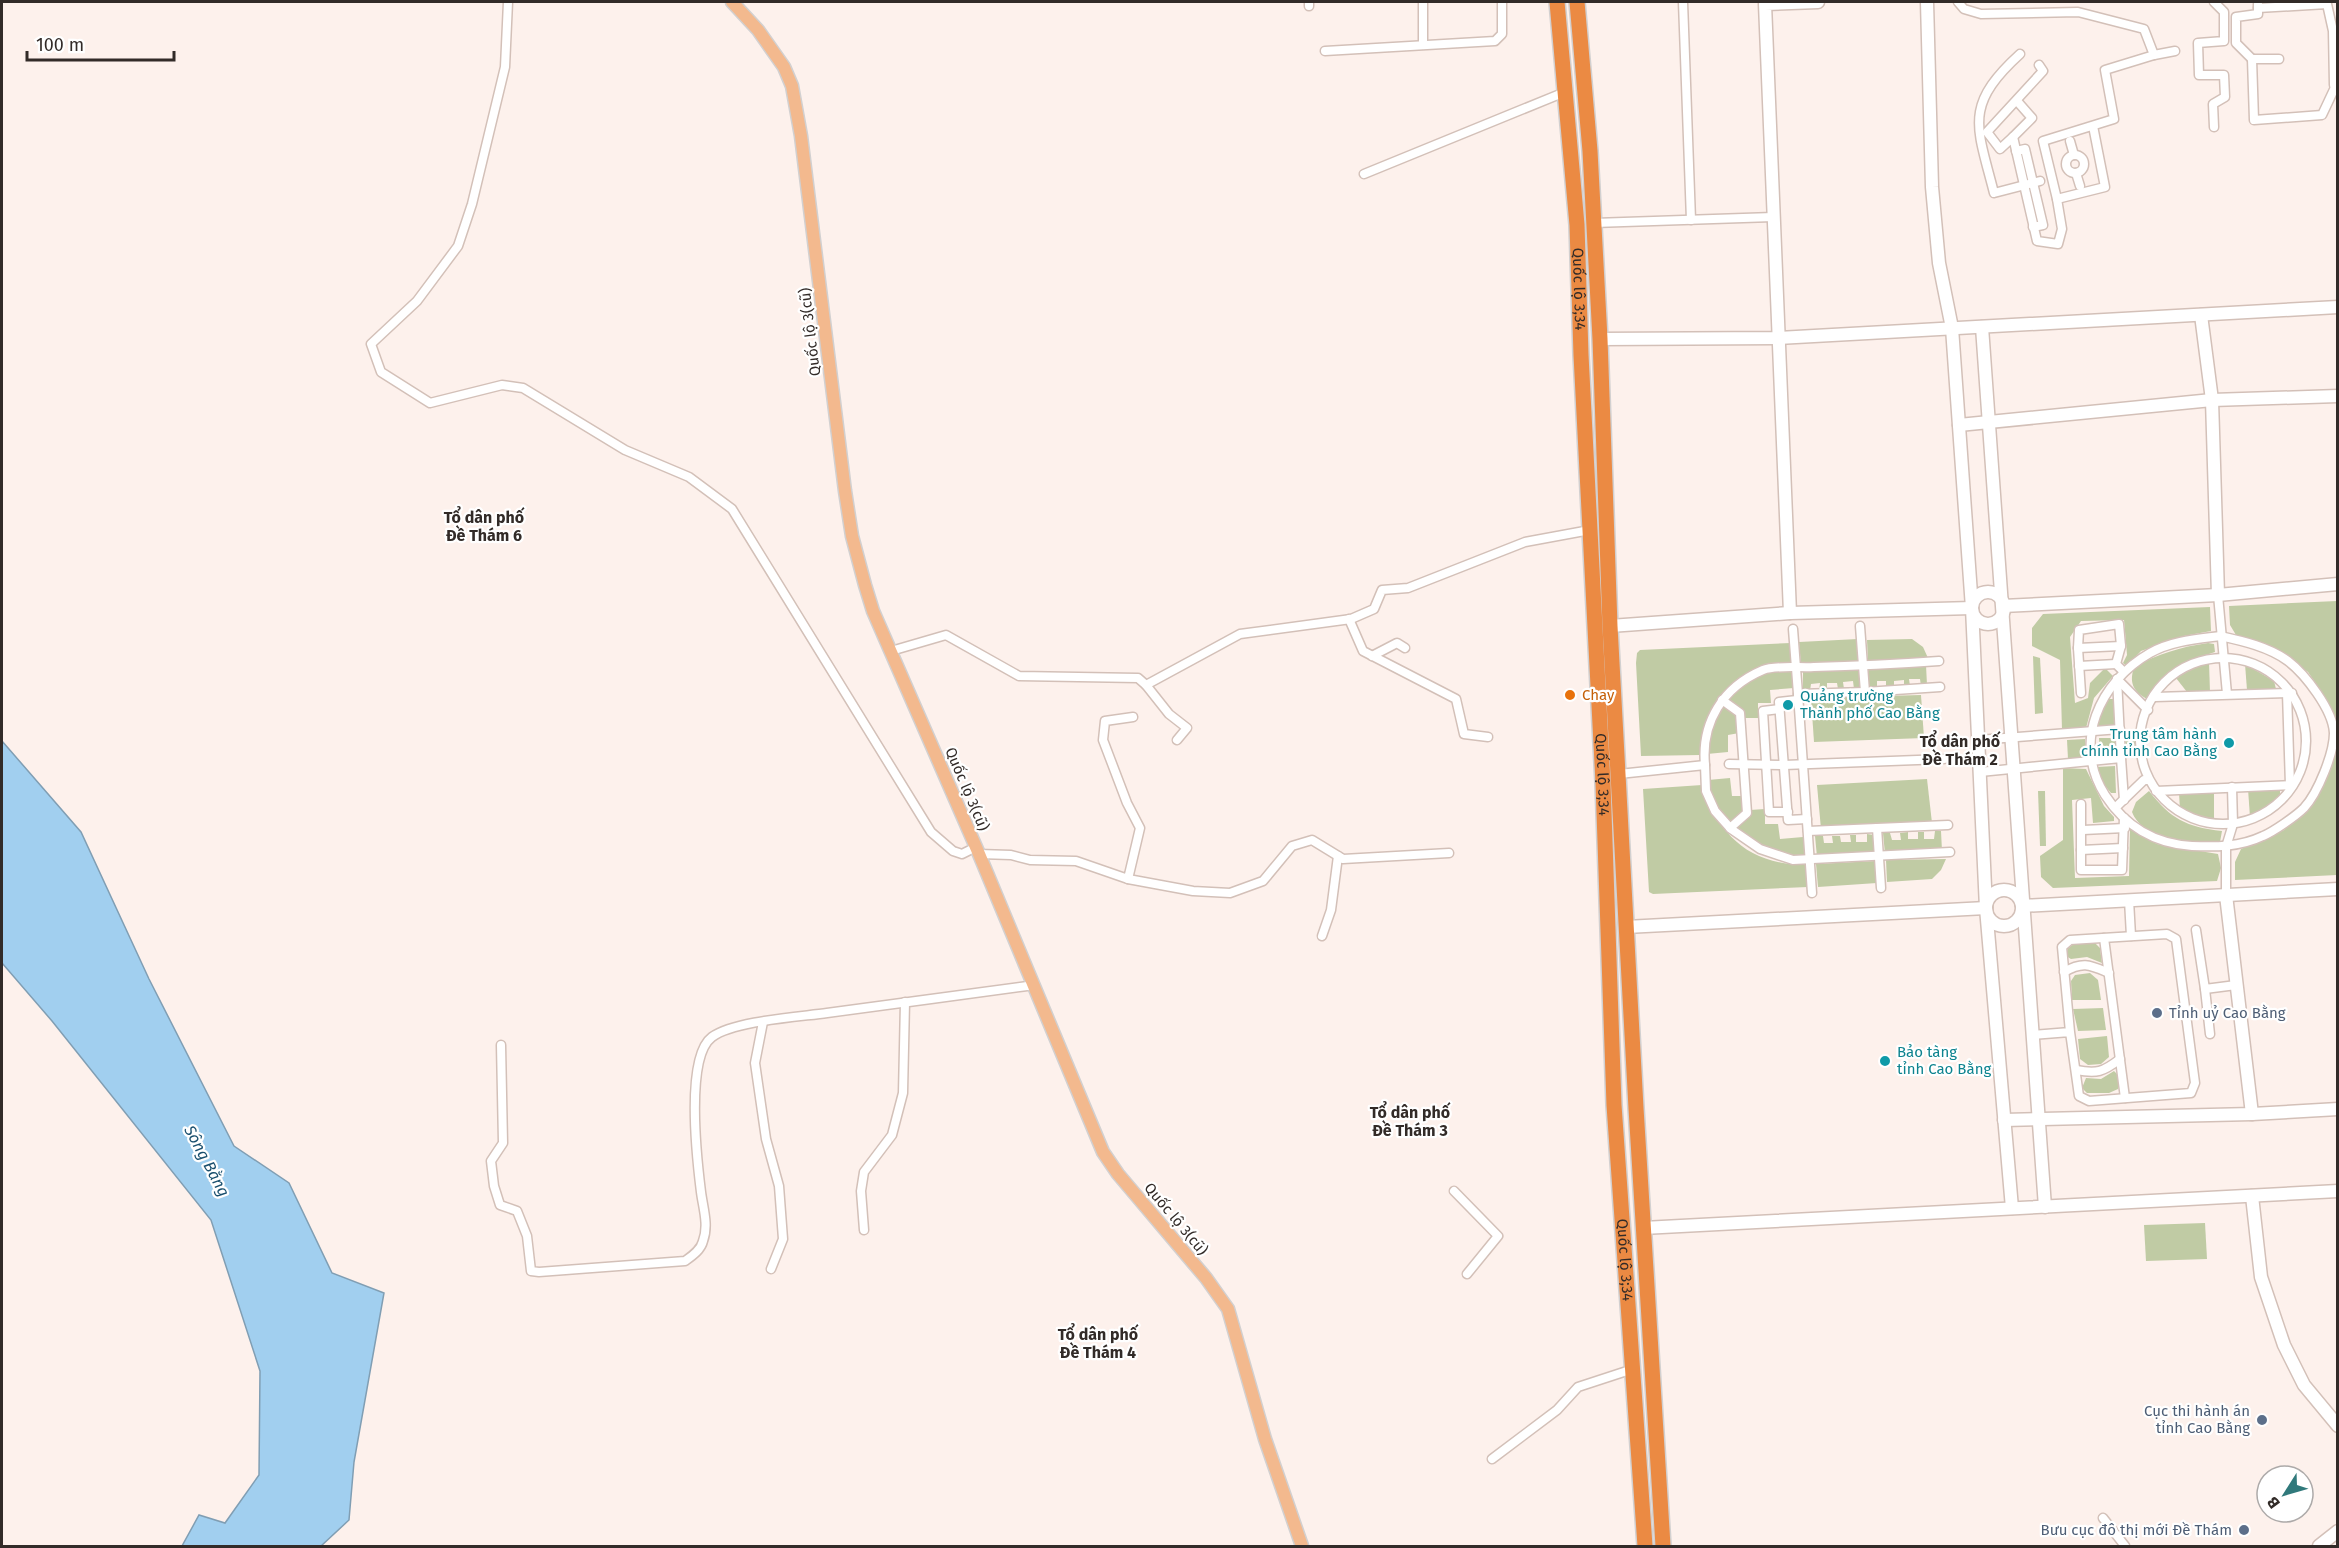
<svg xmlns="http://www.w3.org/2000/svg" width="2339" height="1548" font-family="'Fira Sans',sans-serif">
<style>
.green{fill:#c0cba4}
.water{fill:#a1cfef;stroke:#809eb3;stroke-width:1.5}
.lines{fill:none;stroke-linecap:round;stroke-linejoin:round}
.street-casing{stroke:#d3c0b8;stroke-width:11}
.secondary-casing{stroke:#d3c0b8;stroke-width:15}
.primary-casing{stroke:#d2d0d0;stroke-width:15}
.highway-casing{stroke:#d2d0d0;stroke-width:18}
.street{stroke:#fff;stroke-width:8}
.secondary{stroke:#fff;stroke-width:12}
.primary{stroke:#f3b98e;stroke-width:12}
.highway{stroke:#eb8a43;stroke-width:15}
.food-dot{fill:#e8710a;stroke:#fff;stroke-width:2}
.culture-dot{fill:#0f9aa8;stroke:#fff;stroke-width:2}
.service-dot{fill:#5c6f8a;stroke:#fff;stroke-width:2}
.labels{text-anchor:middle;dominant-baseline:central;stroke-width:4.5;stroke-linejoin:round;paint-order:stroke}
.street-label{font-size:15px;fill:#322b28;stroke:#fff}
.food-label{font-size:15px;fill:#c56008;stroke:#fff;text-anchor:start}
.culture-label{font-size:15px;fill:#0d838f;stroke:#fff;text-anchor:start}
.service-label{font-size:15px;fill:#4e5e75;stroke:#fff;text-anchor:end}
.neighbourhood-label{font-size:16px;font-weight:bold;fill:#322b28;stroke:#fff}
.water-label{font-size:16px;font-style:italic;fill:#194f6e;stroke:#fff}
</style>
<rect width="100%" height="100%" fill="#fdf1ec"/>
<g class="green">
<polygon points="2337,601 2337,875 2235,880 2235,862 2241,849 2284,830 2313,804 2328,775 2337,748 2337,724 2325,697 2308,672 2271,647 2236,635 2230,625 2229,606"/>
<polygon points="2210,607 2211,631 2184,636 2141,651 2127,666 2123,663 2127,655 2124,620 2081,621 2070,637 2075,703 2088,698 2090,683 2105,668 2113,676 2094,698 2086,728 2062,730 2060,660 2032,646 2032,628 2043,614"/>
<polygon points="1858,639 1860,662 1801,665 1799,642"/>
<polygon points="1912,639 1923,647 1928,658 1868,662 1867,640"/>
<polygon points="1791,643 1792,665 1774,666 1722,698 1706,729 1700,755 1641,756 1636,663 1637,653 1640,650"/>
<path d="M2208 643 2214 644 2215 652C2182 663 2165 668 2147 699 2133 691 2129 683 2134 667 2158 654 2180 647 2208 643Z"/>
<polygon points="2033,656 2040,658 2043,713 2035,714"/>
<polygon points="2209,662 2210,692 2187,692 2176,678 2192,666"/>
<polygon points="2245,664 2274,681 2276,689 2247,690"/>
<polygon points="1926,665 1927,685 1921,686 1920,679 1909,679 1910,686 1904,686 1904,680 1894,681 1894,687 1886,688 1886,681 1877,681 1877,688 1869,689 1869,668"/>
<polygon points="1860,668 1861,688 1854,689 1853,681 1843,682 1844,689 1838,689 1837,683 1827,683 1827,690 1819,690 1820,683 1811,684 1810,691 1803,691 1803,671"/>
<polygon points="1792,669 1794,688 1770,690 1771,703 1758,703 1758,718 1745,718 1745,732 1728,735 1728,752 1707,754 1713,725 1727,699 1741,687 1766,671"/>
<polygon points="1921,695 1924,738 1814,742 1811,698"/>
<polygon points="2107,699 2114,699 2115,725 2112,728 2099,728 2096,726"/>
<polygon points="2125,736 2137,736 2137,755 2126,756"/>
<polygon points="2099,738 2115,738 2115,756 2100,757"/>
<polygon points="2085,739 2086,758 2068,759 2067,740"/>
<polygon points="2115,766 2116,793 2111,793 2101,781 2096,767"/>
<polygon points="2063,768 2086,769 2104,806 2114,817 2114,821 2093,823 2091,798 2072,800 2075,878 2129,876 2130,829 2157,844 2218,854 2221,868 2217,881 2053,888 2041,877 2040,856 2063,840"/>
<polygon points="1730,778 1732,796 1750,796 1750,810 1765,809 1765,824 1778,824 1780,839 1803,837 1806,858 1762,848 1743,836 1716,809 1708,780"/>
<polygon points="1927,779 1932,823 1821,829 1817,785"/>
<path d="M1702 785C1720 837 1749 864 1806 865L1808 887 1653 894 1649 892 1643 789Z"/>
<polygon points="2248,789 2280,789 2280,797 2265,810 2250,817"/>
<polygon points="2038,791 2045,791 2046,846 2040,846"/>
<path d="M2149 791C2171 819 2186 827 2222 831L2220 842C2194 843 2142 840 2132 812L2136 802Z"/>
<polygon points="2214,791 2214,822 2195,819 2180,811 2179,792"/>
<polygon points="1935,831 1941,831 1942,851 1885,854 1883,833 1890,833 1892,840 1901,840 1900,833 1908,832 1908,839 1918,839 1918,832 1924,832 1924,839 1934,839"/>
<polygon points="1867,834 1874,835 1875,854 1817,857 1815,836 1823,836 1824,843 1833,843 1832,836 1840,836 1841,842 1851,842 1850,835 1856,835 1856,842 1867,842"/>
<polygon points="1946,859 1941,870 1932,879 1887,882 1886,860"/>
<polygon points="1875,861 1877,883 1818,887 1816,864"/>
<polygon points="2095,943 2100,948 2102,963 2087,957 2071,959 2066,956 2068,948 2074,944"/>
<polygon points="2090,973 2098,980 2101,1000 2072,1000 2071,981 2075,975"/>
<polygon points="2103,1008 2106,1030 2078,1031 2073,1009"/>
<polygon points="2107,1036 2109,1057 2101,1064 2088,1065 2080,1059 2078,1039"/>
<polygon points="2114,1071 2118,1075 2118,1089 2109,1093 2087,1093 2082,1088 2086,1078 2101,1079"/>
<polygon points="2205,1223 2207,1259 2146,1261 2144,1225"/>
</g>
<polygon class="water" points="2,741 81,832 149,979 234,1146 289,1183 332,1273 384,1293 354,1462 349,1520 321,1546 182,1546 199,1515 225,1523 259,1475 260,1371 211,1220 52,1021 2,963"/>
<g class="lines">
<defs>
<g id="street">
<polyline points="508,2 505,67 472,204 458,246 417,301 371,344 381,372 430,403 502,385 523,388 625,450 689,477 732,509 931,832 953,851 962,854 976,847"/>
<polyline points="1309,2 1309,6"/>
<polyline points="1683,2 1691,220"/>
<polyline points="1958,2 1964,9 1981,14 2078,12 2144,29 2154,55 2175,51"/>
<polyline points="2214,2 2224,12 2224,41 2198,43 2199,75 2224,75 2225,97 2213,104 2214,127"/>
<polyline points="2258,8 2327,4 2333,31 2334,85"/>
<polyline points="1423,44 1423,2"/>
<polyline points="1325,51 1495,41 1502,34 1502,2"/>
<path d="M2020 54C1963 106 1977 126 1994 193L2040 181"/>
<polyline points="2252,59 2236,43 2236,17 2258,14 2258,4"/>
<polyline points="2279,59 2252,59 2254,120 2322,115 2338,81"/>
<polyline points="2039,65 2043,71 1987,132 2000,149 2013,137 2037,241 2058,244 2062,229 2057,199"/>
<polyline points="2093,126 2105,187 2057,199 2043,141 2114,119 2105,70 2154,55"/>
<polyline points="2013,137 2032,118 2017,101"/>
<polyline points="2070,141 2074,155"/>
<polyline points="2016,151 2025,149 2043,225 2033,227"/>
<circle cx="2075" cy="164" r="9"/>
<polyline points="2076,173 2080,186"/>
<polyline points="1364,174 1565,92"/>
<polyline points="1594,223 1773,217"/>
<polyline points="2218,595 2227,694"/>
<polyline points="1349,619 1363,651 1456,699 1464,734 1488,737"/>
<polyline points="1860,626 1865,692 1940,687"/>
<polyline points="1793,629 1798,694"/>
<path d="M2220 636C2243 641 2269 647 2288 661 2305 674 2333 710 2334 733 2334 753 2318 793 2304 808 2296 816 2273 832 2263 836 2240 847 2216 847 2192 846 2155 844 2125 826 2105 795 2072 743 2099 682 2150 653 2171 641 2197 639 2220 636Z"/>
<polyline points="2078,648 2121,646"/>
<polyline points="891,651 946,635 1019,676 1138,678 1146,685 1240,634 1351,619 1374,609 1382,590 1408,588 1525,542 1590,530"/>
<polyline points="1372,656 1397,643 1405,648"/>
<circle cx="2223" cy="741" r="83"/>
<polyline points="2079,666 2116,664"/>
<polyline points="2117,679 2121,758"/>
<polyline points="2117,679 2148,710"/>
<polyline points="1146,685 1169,714 1187,728 1177,740"/>
<polyline points="2081,693 2078,648 2079,630 2119,624 2121,646 2116,664 2124,672"/>
<polyline points="2287,693 2290,785"/>
<polyline points="2155,697 2292,693"/>
<polyline points="1722,700 1740,713 1747,813 1730,828"/>
<polyline points="1797,700 1779,702 1788,820 1807,819"/>
<polyline points="1780,709 1763,711 1769,812 1788,812"/>
<polyline points="1978,740 2120,729"/>
<polyline points="1729,764 1784,765 1944,759"/>
<path d="M1705 765C1701 722 1723 687 1763 670 1775 665 1801 668 1814 667 1856 666 1897 664 1939 661"/>
<polyline points="1980,772 2121,758 2124,800"/>
<polyline points="1619,774 1705,765 1706,791 1715,811 1731,829 1760,849 1793,860 1950,852"/>
<polyline points="2156,791 2291,785"/>
<polyline points="2081,804 2081,870 2122,870 2124,818"/>
<polyline points="2115,808 2144,780 2149,780"/>
<polyline points="1877,828 1948,825"/>
<polyline points="2083,830 2125,828"/>
<polyline points="1808,831 1877,828 1881,888"/>
<polyline points="2081,850 2123,848"/>
<polyline points="979,854 1011,855 1030,860 1076,861 1128,879 1140,828 1127,803 1103,740 1105,721 1133,717"/>
<polyline points="1128,879 1193,891 1230,893 1263,881 1292,846 1312,840 1343,859 1449,853"/>
<polyline points="1812,893 1798,694 1865,692"/>
<polyline points="2226,895 2226,847 2233,824 2232,787"/>
<polyline points="2129,900 2131,936"/>
<polyline points="2196,930 2205,989 2236,985"/>
<polyline points="1322,936 1331,910 1338,856"/>
<polyline points="2104,938 2125,1098"/>
<path d="M2064 972C2083 961 2090 965 2109 973"/>
<polyline points="2205,989 2210,1034"/>
<polyline points="763,1022 755,1063 766,1139 779,1186 783,1239 771,1269"/>
<polyline points="2032,1035 2070,1032 2079,1096 2089,1101 2191,1093 2195,1083 2176,939 2167,934 2070,940 2062,947 2070,1032"/>
<path d="M501 1045 503 1143 491 1161 494 1186 500 1205 517 1211 527 1236 531 1271 539 1272 685 1261C692 1256 701 1250 703 1241 709 1225 703 1208 701 1192 697 1160 685 1057 712 1037 734 1021 798 1017 827 1013 896 1004 966 994 1035 985"/>
<path d="M2076 1070C2097 1074 2103 1072 2120 1059"/>
<polyline points="1454,1191 1498,1236 1467,1274"/>
<polyline points="864,1230 861,1191 864,1172 892,1135 903,1093 905,1002"/>
<polyline points="1492,1459 1557,1410 1578,1387 1633,1369"/>
<polyline points="2103,1518 2125,1546"/>
</g>
<g id="secondary">
<polyline points="1927,2 1932,187 1939,263 1952,328 1972,608 1986,908 2012,1208"/>
<polyline points="2201,315 2212,400 2218,595"/>
<polyline points="1982,327 2045,1207"/>
<polyline points="1600,339 1778,338 2338,307"/>
<polyline points="1959,425 2212,400 2338,396"/>
<circle cx="1988" cy="608" r="16"/>
<polyline points="2003,606 2218,595 2338,584"/>
<polyline points="1790,613 1765,4 1818,2"/>
<polyline points="1610,626 1790,613 1972,608"/>
<circle cx="2004" cy="908" r="18"/>
<polyline points="2226,895 2252,1114"/>
<polyline points="2022,906 2338,889"/>
<polyline points="1626,927 1986,908"/>
<polyline points="2004,1120 2252,1114 2338,1109"/>
<polyline points="2252,1196 2261,1277 2284,1345 2304,1385 2338,1426"/>
<polyline points="1643,1228 2338,1191"/>
<polyline points="2319,1546 2338,1531"/>
</g>
<polyline id="primary" points="732,2 758,30 784,67 792,86 801,136 845,491 852,536 865,585 873,611 979,854 1103,1152 1118,1174 1206,1278 1228,1309 1265,1439 1302,1546"/>
<g id="highway">
<path id="s1" d="M1557 2 1577 225 1581 355 1603 783 1614 1105 1645 1546"/>
<polyline points="1577,2 1590,151 1600,339 1610,626 1636,1108 1663,1546"/>
</g>
</defs>
<use href="#street" class="street-casing"/>
<use href="#secondary" class="secondary-casing"/>
<use href="#primary" class="primary-casing"/>
<use href="#highway" class="highway-casing"/>
<use href="#street" class="street"/>
<use href="#secondary" class="secondary"/>
<use href="#primary" class="primary"/>
<use href="#highway" class="highway"/>
</g>
<circle class="food-dot" cx="1570" cy="695" r="6"/>
<g class="culture-dot">
<circle cx="1788" cy="705" r="6"/>
<circle cx="2229" cy="743" r="6"/>
<circle cx="1885" cy="1061" r="6"/>
</g>
<g class="service-dot">
<circle cx="2157" cy="1013" r="6"/>
<circle cx="2262" cy="1420" r="6"/>
<circle cx="2244" cy="1530" r="6"/>
</g>
<g class="labels">
<g class="street-label">
<text stroke="none"><textPath href="#s1" startOffset="288">Quốc lộ 3;34</textPath></text>
<text transform="translate(810 332) rotate(-97)">Quốc lộ 3(cũ)</text>
<text stroke="none"><textPath href="#s1" startOffset="774">Quốc lộ 3;34</textPath></text>
<text transform="translate(967 789) rotate(67)">Quốc lộ 3(cũ)</text>
<text transform="translate(1176 1219) rotate(50)">Quốc lộ 3(cũ)</text>
<text stroke="none"><textPath href="#s1" startOffset="1260">Quốc lộ 3;34</textPath></text>
</g>
<g class="food-label">
<text x="1582" y="695">Chay</text>
</g>
<g class="culture-label">
<text x="1800" y="696">Quảng trường<tspan x="1800" dy="17">Thành phố Cao Bằng</tspan></text>
<text x="2217" y="734" text-anchor="end">Trung tâm hành<tspan x="2217" dy="17">chính tỉnh Cao Bằng</tspan></text>
<text x="1897" y="1052">Bảo tàng<tspan x="1897" dy="17">tỉnh Cao Bằng</tspan></text>
</g>
<g class="service-label">
<text x="2169" y="1013" text-anchor="start">Tỉnh uỷ Cao Bằng</text>
<text x="2250" y="1411">Cục thi hành án<tspan x="2250" dy="17">tỉnh Cao Bằng</tspan></text>
<text x="2232" y="1530">Bưu cục đô thị mới Đề Thám</text>
</g>
<g class="neighbourhood-label">
<text x="484" y="517">Tổ dân phố<tspan x="484" dy="18">Đề Thám 6</tspan></text>
<text x="1960" y="741">Tổ dân phố<tspan x="1960" dy="18">Đề Thám 2</tspan></text>
<text x="1410" y="1112">Tổ dân phố<tspan x="1410" dy="18">Đề Thám 3</tspan></text>
<text x="1098" y="1334">Tổ dân phố<tspan x="1098" dy="18">Đề Thám 4</tspan></text>
</g>
<g class="water-label">
<text transform="translate(207 1161) rotate(62)">Sông Bằng</text>
</g>
</g>
<rect width="2339" height="1548" fill="none" stroke="#322b28" stroke-width="6"/>
<g transform="translate(2285 1494) rotate(233)"><circle r="28" fill="#ffffff" stroke="#adaaa9" stroke-width="1.5"/>
<path d="M0-4.5L10 22L0 15L-10 22Z" fill="#30797b"/>
<text y="-9" font-size="16" font-weight="bold" text-anchor="middle" fill="#322b28">B</text>
</g>
<path d="M27 51v9h147v-9" fill="none" stroke="#322b28" stroke-width="3"/>
<text x="36" y="51" font-size="18" fill="#322b28" stroke="#ffffff" stroke-width="4.5" paint-order="stroke">100 m</text>
</svg>
